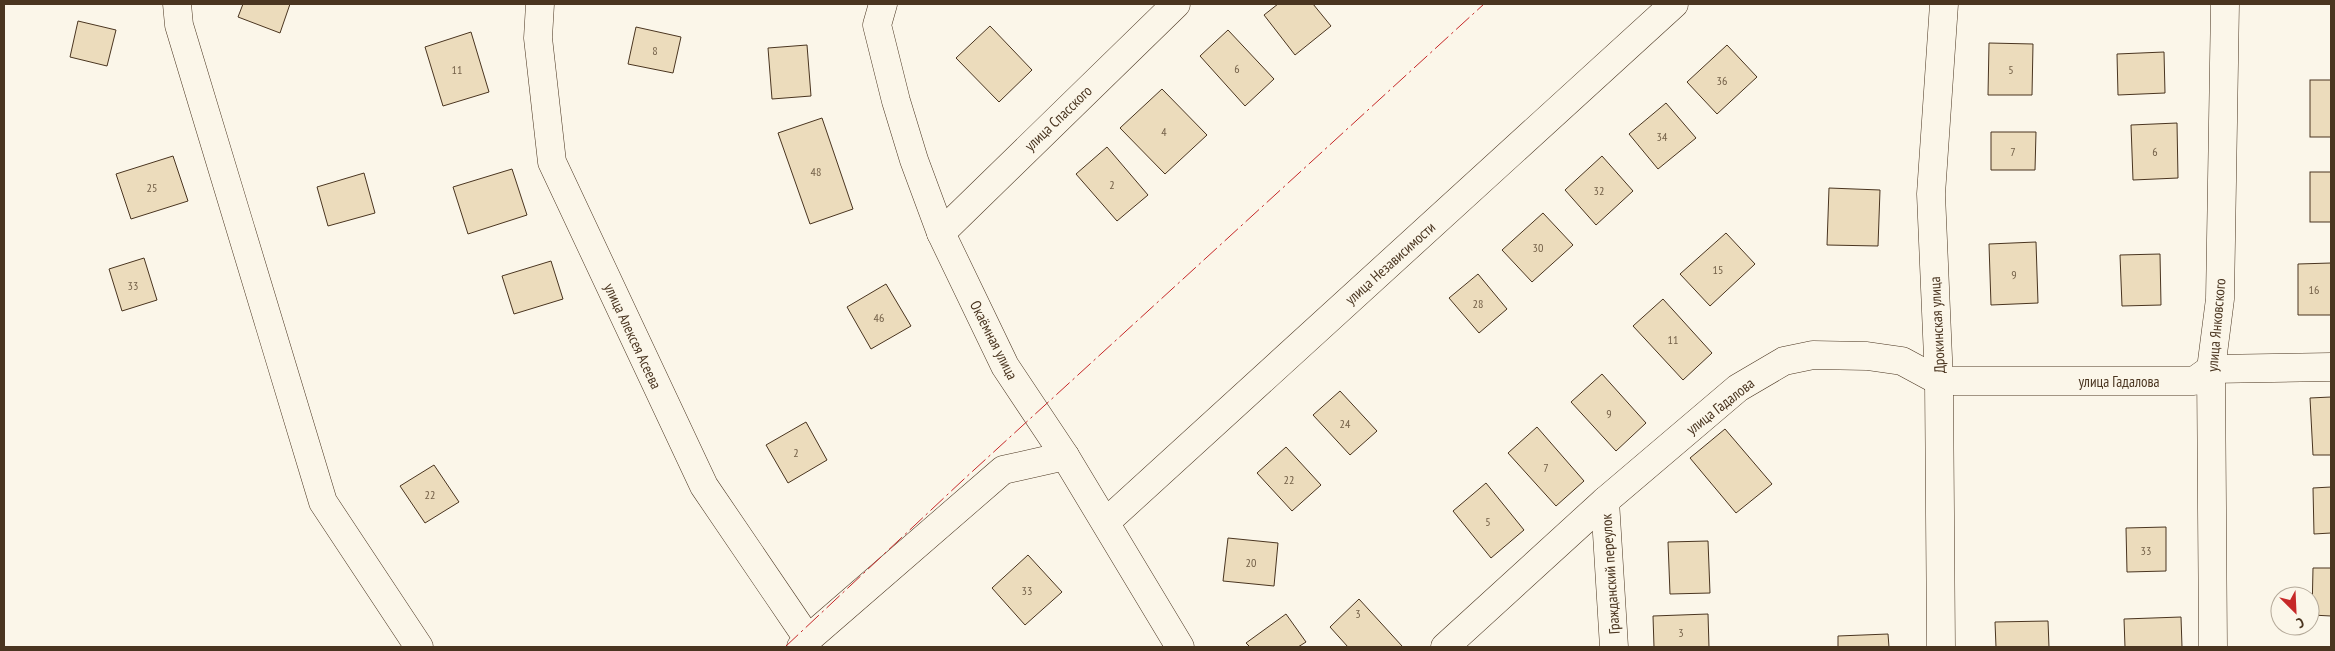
<svg xmlns="http://www.w3.org/2000/svg" width="2335" height="651" font-family="'PT Sans Narrow',sans-serif">
<style>
.building{fill:#ecdcbc;stroke:#4a3520}
.lines{fill:none;stroke-linecap:round;stroke-linejoin:round}
.minor-casing{stroke:#4a3520;stroke-width:29}
.minor{stroke:#fbf6e9;stroke-width:28}
.power{stroke:#c62828;stroke-width:1;stroke-dasharray:18 4 2.5 4;stroke-linecap:butt}
.labels{text-anchor:middle;dominant-baseline:central;stroke-width:4;stroke-linejoin:round;paint-order:stroke}
.number-label{font-size:12px;fill:#725f47}
.street-label{font-size:15px;fill:#4a3520;stroke:#fbf6e9}
</style>
<rect width="100%" height="100%" fill="#fbf6e9"/>
<g class="building">
<polygon points="243,4 290,4 280,33 238,17"/>
<polygon points="1278,4 1313,4 1331,26 1295,55 1264,15"/>
<polygon points="78,21 116,30 107,66 70,57"/>
<polygon points="990,26 1032,70 999,102 956,58"/>
<polygon points="636,27 681,37 673,73 628,64"/>
<polygon points="1228,30 1274,79 1245,106 1200,56"/>
<polygon points="471,32 489,92 443,106 425,47"/>
<polygon points="1989,43 2033,44 2032,95 1988,95"/>
<polygon points="807,45 811,96 772,99 768,48"/>
<polygon points="1727,45 1757,77 1717,114 1687,82"/>
<polygon points="2164,52 2165,93 2118,95 2117,54"/>
<rect x="2310" y="80" width="21" height="57"/>
<polygon points="1162,89 1207,135 1165,174 1120,128"/>
<polygon points="1666,103 1696,138 1658,169 1629,134"/>
<polygon points="822,118 853,209 810,224 778,133"/>
<polygon points="2177,123 2178,178 2133,180 2131,125"/>
<polygon points="1991,132 2036,132 2035,170 1991,170"/>
<polygon points="1107,147 1148,195 1117,221 1076,174"/>
<polygon points="173,156 188,201 131,219 116,174"/>
<polygon points="1602,156 1633,191 1596,225 1565,190"/>
<polygon points="512,169 527,215 468,234 453,187"/>
<rect x="2310" y="172" width="21" height="50"/>
<polygon points="364,173 375,213 328,226 317,187"/>
<polygon points="1829,188 1880,190 1878,246 1827,245"/>
<polygon points="1543,213 1573,245 1532,282 1502,250"/>
<polygon points="1726,233 1755,264 1710,306 1680,274"/>
<polygon points="2036,242 2038,303 1991,305 1989,244"/>
<polygon points="2160,254 2161,305 2122,306 2120,255"/>
<polygon points="144,258 157,300 122,311 109,269"/>
<polygon points="551,261 563,299 514,314 502,276"/>
<polygon points="2331,263 2331,315 2298,315 2298,264"/>
<polygon points="1478,274 1507,309 1479,333 1449,298"/>
<polygon points="886,284 911,326 871,349 847,307"/>
<polygon points="1663,299 1712,353 1683,380 1633,326"/>
<polygon points="1602,374 1646,423 1616,451 1571,402"/>
<polygon points="1340,391 1377,431 1350,455 1313,415"/>
<polygon points="2331,397 2331,455 2313,455 2310,398"/>
<polygon points="806,422 827,460 788,483 766,445"/>
<polygon points="1537,427 1584,481 1556,506 1508,453"/>
<polygon points="1725,429 1772,484 1736,513 1690,458"/>
<polygon points="1286,447 1321,485 1292,511 1257,473"/>
<polygon points="434,465 459,502 425,523 400,486"/>
<polygon points="1486,483 1524,530 1491,558 1453,511"/>
<polygon points="2331,487 2331,533 2314,534 2313,488"/>
<polygon points="2166,527 2166,571 2127,572 2126,528"/>
<polygon points="1228,538 1278,543 1274,586 1223,581"/>
<polygon points="1708,541 1710,593 1670,594 1668,542"/>
<polygon points="1028,555 1062,592 1025,625 992,588"/>
<polygon points="2313,568 2331,568 2331,616 2312,615"/>
<polygon points="1359,599 1402,646 1401,647 1348,647 1330,627"/>
<polygon points="1286,614 1306,642 1298,647 1250,647 1246,643"/>
<polygon points="1708,614 1709,647 1654,647 1653,616"/>
<polygon points="2181,617 2182,647 2125,647 2124,619"/>
<polygon points="2048,621 2049,647 1996,647 1995,622"/>
<polygon points="1888,634 1889,647 1838,647 1838,636"/>
</g>
<g class="lines">
<defs>
<g id="minor">
<polyline points="177,4 179,25 323,502 419,647"/>
<polyline points="540,4 538,38 552,162 704,486 808,639"/>
<polyline points="883,4 877,25 896,101 914,160 941,233 1005,366 1065,456 1180,647"/>
<polyline points="941,233 1176,4"/>
<polyline points="1605,501 1614,647"/>
<polyline points="1106,522 1674,4"/>
<polyline points="801,647 808,639 1003,470 1065,456"/>
<polyline points="1445,647 1605,501 1738,388 1784,361 1813,355 1867,356 1902,361 1939,381 2194,381 2211,369 2331,367"/>
<polyline points="1941,647 1939,381 1931,194 1944,4"/>
<polyline points="2213,647 2211,369 2220,299 2225,4"/>
</g>
</defs>
<use href="#minor" class="minor-casing"/>
<use href="#minor" class="minor"/>
<polyline class="power" points="785,647 963,480 1484,4"/>
</g>
<g class="labels">
<g class="number-label">
<text x="655" y="50">8</text>
<text x="1237" y="68">6</text>
<text x="457" y="69">11</text>
<text x="2011" y="69">5</text>
<text x="1722" y="80">36</text>
<text x="1164" y="131">4</text>
<text x="1662" y="136">34</text>
<text x="2013" y="151">7</text>
<text x="2155" y="151">6</text>
<text x="816" y="171">48</text>
<text x="1112" y="184">2</text>
<text x="152" y="187">25</text>
<text x="1599" y="190">32</text>
<text x="1538" y="247">30</text>
<text x="1718" y="269">15</text>
<text x="2014" y="274">9</text>
<text x="133" y="285">33</text>
<text x="2314" y="289">16</text>
<text x="1478" y="303">28</text>
<text x="879" y="317">46</text>
<text x="1673" y="339">11</text>
<text x="1609" y="413">9</text>
<text x="1345" y="423">24</text>
<text x="796" y="452">2</text>
<text x="1546" y="467">7</text>
<text x="1289" y="479">22</text>
<text x="430" y="494">22</text>
<text x="1488" y="521">5</text>
<text x="2146" y="550">33</text>
<text x="1251" y="562">20</text>
<text x="1027" y="590">33</text>
<text x="1358" y="613">3</text>
<text x="1681" y="632">3</text>
</g>
<g class="street-label">
<text transform="translate(1058 118) rotate(-44)">улица Спасского</text>
<text transform="translate(1390 263) rotate(-42)">улица Независимости</text>
<text transform="translate(1937 325) rotate(-93)">Дрокинская улица</text>
<text transform="translate(2216 325) rotate(-85)">улица Янковского</text>
<text transform="translate(633 336) rotate(65)">улица Алексея Асеева</text>
<text transform="translate(994 340) rotate(63)">Окаёмная улица</text>
<text x="2119" y="381">улица Гадалова</text>
<text transform="translate(1720 406) rotate(-38)">улица Гадалова</text>
<text transform="translate(1610 574) rotate(-94)">Гражданский переулок</text>
</g>
</g>
<rect width="2335" height="651" fill="none" stroke="#4a3520" stroke-width="10"/>
<g transform="translate(2295 611) rotate(156)"><circle r="24" fill="#fbf6e9" stroke="#b4a999"/>
<path d="M0-4L9 19L0 12L-9 19Z" fill="#c62828"/>
<text y="-8" font-size="14" font-weight="bold" text-anchor="middle" fill="#4a3520">С</text>
</g>
</svg>
